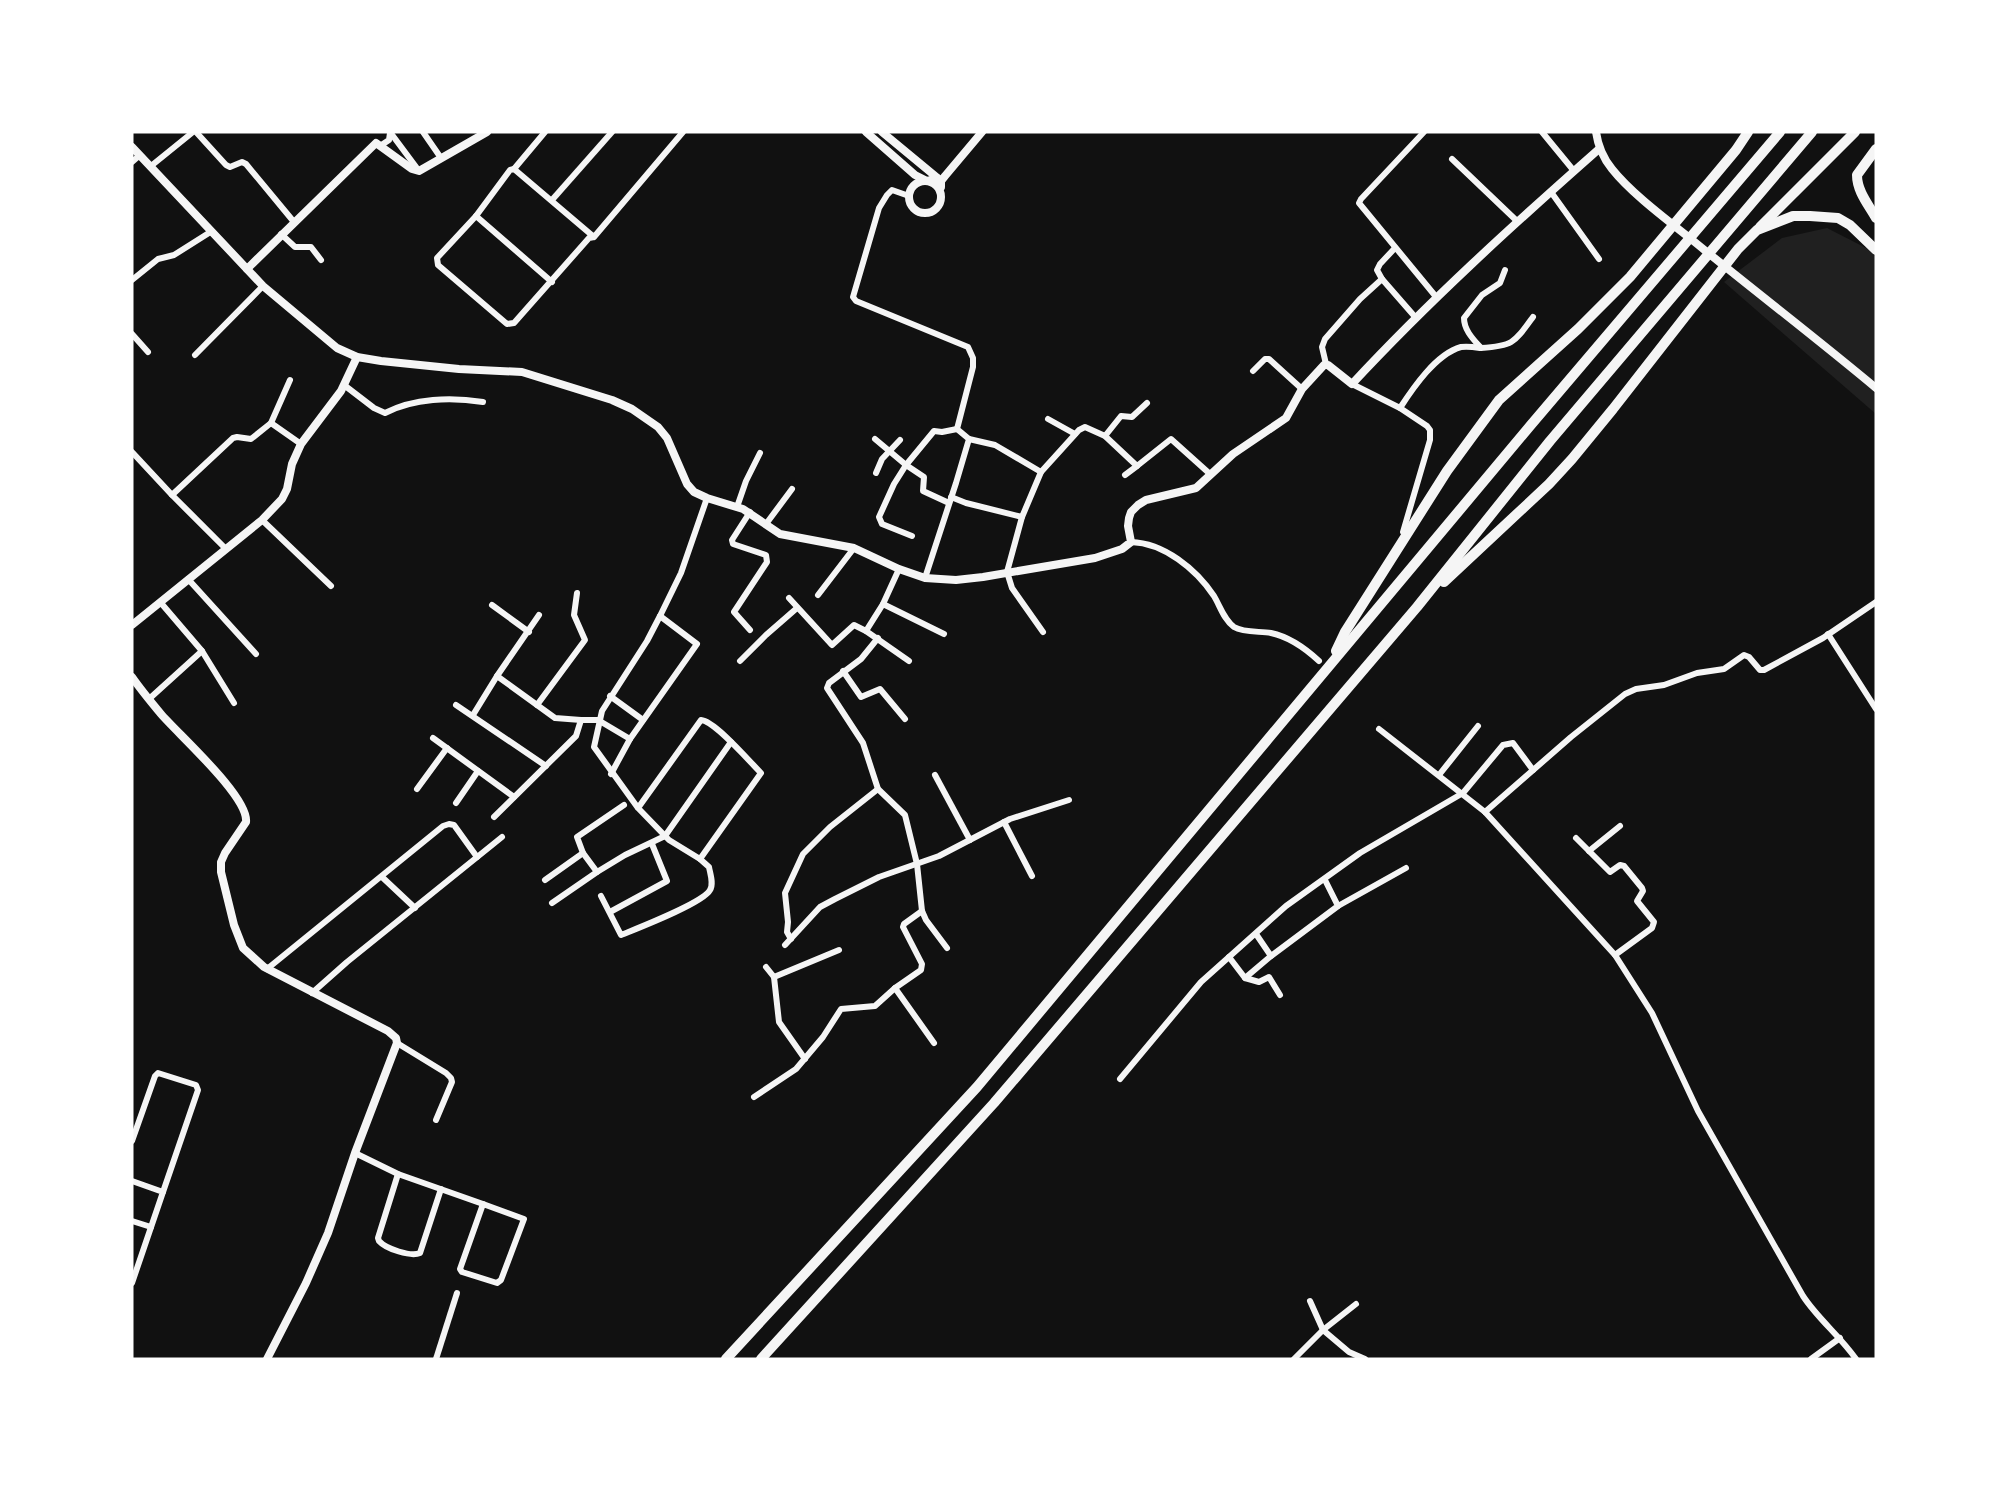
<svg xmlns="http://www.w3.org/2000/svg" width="2008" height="1491" font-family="Mulish,sans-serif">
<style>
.green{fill:#202020}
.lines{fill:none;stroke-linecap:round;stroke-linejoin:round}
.minor{stroke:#f5f5f5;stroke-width:6}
.tertiary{stroke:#f5f5f5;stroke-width:8}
.secondary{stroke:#f5f5f5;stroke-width:8}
.motorway{stroke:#f5f5f5;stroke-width:10}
</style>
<rect width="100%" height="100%" fill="#111"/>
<polygon class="green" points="1827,228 1870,250 1876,257 1876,414 1724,282 1782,238"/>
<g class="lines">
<g class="minor">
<polyline points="196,132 226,165 230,167 242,162 246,164 294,222"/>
<polyline points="390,132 419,171"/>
<polyline points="423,132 441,158"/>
<polyline points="1424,132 1361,199 1359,203 1437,298"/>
<polyline points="1542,132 1574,171"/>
<polyline points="380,146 389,140 390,133"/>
<polyline points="1452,159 1518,222"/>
<polyline points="132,162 140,155"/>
<polyline points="151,166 193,132"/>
<polyline points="514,169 545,132"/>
<polyline points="1551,192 1599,259"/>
<polyline points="909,196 892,190 887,195 879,208 853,297 856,301 968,347 973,358 973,367 957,429 969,439 956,483 925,578"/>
<polyline points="552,200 612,132"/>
<polyline points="476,216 552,282"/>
<polyline points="281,234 295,247 311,247 321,260"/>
<polyline points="594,237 514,169 510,170 476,216 437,258 438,265 507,324 514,323 589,238 594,237 683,132"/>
<polyline points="1395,248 1380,264 1377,270 1382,279 1416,318"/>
<path d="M1505 270 1500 283 1482 295 1464 318C1464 330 1473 339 1481 348 1513 346 1514 343 1533 317"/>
<polyline points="132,280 158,259 174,255 212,231"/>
<polyline points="132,334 148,352"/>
<polyline points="195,355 263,286"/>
<polyline points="1326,364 1322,347 1325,339 1360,299 1382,279"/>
<polyline points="1253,371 1265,359 1269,359 1302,389"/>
<polyline points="1352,384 1400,408 1427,426 1430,430 1430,440 1403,532"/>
<path d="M344 385 374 408 385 413C414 398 451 397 483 402"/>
<path d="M1400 408C1413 388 1436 354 1461 347 1467 346 1474 347 1480 348"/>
<polyline points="1048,419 1075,434"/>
<polyline points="271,423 301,444"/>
<polyline points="1105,436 1121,416 1132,417 1147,403"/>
<polyline points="875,439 906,465 894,484 879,517 882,524 912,536"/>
<polyline points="969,439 995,445 1041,472"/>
<polyline points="132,452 172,495 226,549"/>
<polyline points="876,473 882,459 900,440"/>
<polyline points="1125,475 1137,466"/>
<polyline points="172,495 233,438 237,437 251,439 271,423 290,380"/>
<polyline points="951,497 966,503 1022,517"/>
<polyline points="949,503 923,491 924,477 906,465 934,431 942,432 957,429"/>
<polyline points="737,507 746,481 760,453"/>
<polyline points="262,520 331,586"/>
<polyline points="766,524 792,489"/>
<path d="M1131 542C1164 543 1196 569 1214 596 1220 606 1224 620 1234 627 1244 633 1260 631 1271 633 1290 637 1305 648 1319 661"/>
<polyline points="188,579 256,654"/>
<polyline points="818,595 854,548"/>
<polyline points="789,598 832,645 854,625 866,631 909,661"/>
<polyline points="883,604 944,634"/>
<polyline points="492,605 529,632"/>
<polyline points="750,630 734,612 767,562 766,555 733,544 732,540 750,512"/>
<polyline points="866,631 883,604 899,569"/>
<polyline points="1043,632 1012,588 1007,572 1022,517 1041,472 1079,430 1085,427 1105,436 1137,466 1171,439 1210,474"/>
<polyline points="1828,634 1876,709"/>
<polyline points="878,638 861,659 829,683 827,688 863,743 878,789 905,815 917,864 922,911 926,920 947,948"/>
<polyline points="202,651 234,703"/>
<polyline points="740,661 766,635 797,608"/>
<polyline points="843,671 861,697 880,689 905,719"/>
<polyline points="497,676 555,718 581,720 598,720 630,739 697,644 660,616"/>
<polyline points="610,696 643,720"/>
<polyline points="149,699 202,651 161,603"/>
<polyline points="456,705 546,766"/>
<polyline points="537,705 585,640 574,615 577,593"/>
<polyline points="473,715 497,676 539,615"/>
<path d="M1379 729 1485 812 1615 955 1652 1013 1698 1111 1803 1296C1818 1319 1840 1336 1856 1359"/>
<polyline points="433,738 514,797"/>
<polyline points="611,774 630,739"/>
<polyline points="935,775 970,840"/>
<polyline points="1439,775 1478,726"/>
<polyline points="417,789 447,748"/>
<polyline points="456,803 478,771"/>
<polyline points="624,805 577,837 583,853 597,872 625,855 665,836 731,742"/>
<path d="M638 808 701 720C715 721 749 761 761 773L700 859 669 840 638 808 594 747 602 711 647 641 660 616 681 573 707 498"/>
<polyline points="1485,812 1571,737 1625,694 1636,689 1664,685 1697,673 1724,669 1744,655 1749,657 1760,670 1764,670 1823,638 1876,602"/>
<polyline points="494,817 576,736 581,720"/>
<polyline points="1004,822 1032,876"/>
<polyline points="1576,838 1610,872 1620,865 1624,866 1642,888 1643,891 1637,901 1654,922 1652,928 1615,955"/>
<polyline points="1589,851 1620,826"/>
<polyline points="382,877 415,908"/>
<polyline points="545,880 583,853"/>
<path d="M601 896 621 935C638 928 703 903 710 890 714 884 710 873 709 867L700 859"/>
<polyline points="552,903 597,872"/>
<polyline points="1338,906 1406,868"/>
<polyline points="610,912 667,881 652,844"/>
<polyline points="1256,934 1271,956 1338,906 1325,880"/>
<polyline points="791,939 787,932 788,922 785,893 803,854 830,827 878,789"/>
<polyline points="785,945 820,907 835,899 879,877 939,856 1010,819 1069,800"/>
<polyline points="1229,957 1245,978 1271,956"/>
<polyline points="766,967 774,977 779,1022 805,1059"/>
<polyline points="267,969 443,826 449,824 454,825 477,857"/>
<polyline points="774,977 839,950"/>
<polyline points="1245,978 1259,982 1269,977 1280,995"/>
<polyline points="895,988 934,1043"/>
<polyline points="312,993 347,962 502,837"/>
<polyline points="397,1043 446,1073 451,1078 452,1082 436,1120"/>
<polyline points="1120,1079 1201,982 1286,906 1360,853 1463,793 1503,745 1513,743 1533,770"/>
<polyline points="754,1097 796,1069 823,1037 841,1009 875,1006 895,988 921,970 922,964 903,927 904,924 922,911"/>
<polyline points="132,1141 155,1076 158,1073 196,1085 198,1090 163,1192"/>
<polyline points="355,1153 398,1174 483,1204"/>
<path d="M398 1174 378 1238 379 1241C386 1249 411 1257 420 1253L441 1189"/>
<polyline points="132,1181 163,1192 132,1283"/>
<polygon points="483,1204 524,1219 501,1280 497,1283 462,1272 460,1269"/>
<polyline points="132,1221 151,1227"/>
<polyline points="1310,1301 1323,1330 1349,1352 1365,1359"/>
<polyline points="436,1359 457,1293"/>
<polyline points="1294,1359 1323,1330 1356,1304"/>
<polyline points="1811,1359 1840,1338"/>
</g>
<g class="tertiary">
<polyline points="866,132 915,175 927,181 937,178"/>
<polyline points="882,132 940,180"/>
<path d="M132 147 263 286 337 348 357 357 381 361 459 369 522 372 612 400 632 409 658 427 667 438 687 484 694 492 707 498 743 509 780 534 854 548 899 569 925 578 956 580 983 577 1095 558 1122 549 1131 542 1128 526 1129 518 1131 512 1138 505 1146 500 1196 488 1233 454 1286 418 1302 389 1324 365H1328L1352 384C1429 301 1514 224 1599 149"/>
<circle cx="925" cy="197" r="16"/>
<polyline points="941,187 941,181 945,176 982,132"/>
<polyline points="247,269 376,143 412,169 419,171 487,132"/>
<polyline points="132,625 262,520 282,499 287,489 292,464 301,444 341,391 357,357"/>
<path d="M132 677C141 690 151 702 161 714 179 735 249 797 246 822L225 853 221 862V872L234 925 243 948 264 967 388 1031 396 1038 397 1043 355 1153 328 1233 306 1283 267 1359"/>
</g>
<path class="secondary" d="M1596 132C1598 146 1603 158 1612 169 1631 193 1666 219 1691 239 1752 289 1815 337 1876 388"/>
<g class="motorway">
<path d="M1876 149 1857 175C1857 191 1868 204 1876 218"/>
<polyline points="1760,227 1855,132"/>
<polyline points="1444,582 1549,484 1572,459 1613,409 1738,249 1757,230 1793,216 1810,216 1838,218 1850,225 1876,250"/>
<polyline points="1336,651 1345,632 1447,471 1499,400 1578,329 1630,277 1736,150 1748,132"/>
<polyline points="726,1359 977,1087 1530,426 1780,132"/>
<polyline points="761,1359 994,1103 1417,607 1550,441 1812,132"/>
</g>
</g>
<rect width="2008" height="1491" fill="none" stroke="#ffffff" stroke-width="267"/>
</svg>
